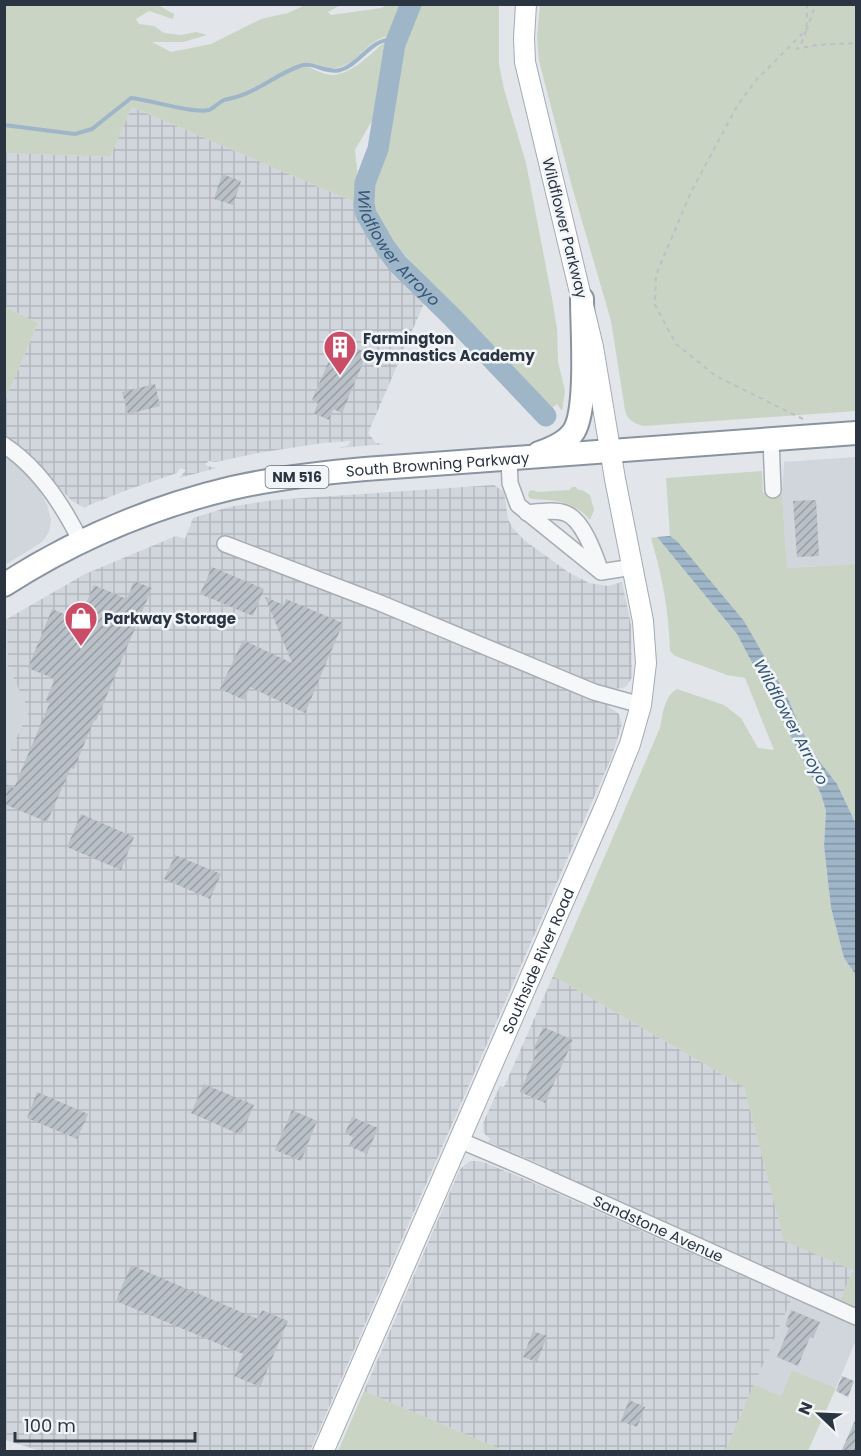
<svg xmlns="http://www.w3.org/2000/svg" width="861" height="1456" font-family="Poppins,sans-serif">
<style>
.built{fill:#d1d5dc}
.industrial{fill:url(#industrial-grid)}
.grass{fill:#c9d4c4}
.water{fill:url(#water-rules)}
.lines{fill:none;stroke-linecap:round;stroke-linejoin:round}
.stream{stroke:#9fb6c9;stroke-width:4}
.river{stroke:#9fb6c9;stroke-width:21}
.building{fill:url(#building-hatch)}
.minor-casing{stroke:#a7adb4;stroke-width:18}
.major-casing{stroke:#a2abb6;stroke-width:22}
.highway-casing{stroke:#8a94a1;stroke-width:26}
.path{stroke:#bcc1c6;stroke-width:2;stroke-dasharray:4.5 4.5;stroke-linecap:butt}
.minor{stroke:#f5f7f9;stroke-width:15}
.major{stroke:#fff;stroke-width:20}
.highway{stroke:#fff;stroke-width:22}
.labels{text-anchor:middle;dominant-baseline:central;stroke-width:5;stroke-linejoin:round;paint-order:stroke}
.shield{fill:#f2f5f8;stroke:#676f79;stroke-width:1.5}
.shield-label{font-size:14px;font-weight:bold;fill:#2b3542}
.street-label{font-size:15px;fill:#2b3542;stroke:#f2f5f8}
.poi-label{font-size:15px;font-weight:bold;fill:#2b3542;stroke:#f2f5f8;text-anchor:start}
.water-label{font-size:16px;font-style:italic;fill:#365675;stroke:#f2f5f8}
</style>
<defs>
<pattern id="industrial-grid" width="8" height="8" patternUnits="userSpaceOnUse" patternTransform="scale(1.5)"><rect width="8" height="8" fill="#d1d5dc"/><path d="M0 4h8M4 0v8" fill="none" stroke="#b4b7be"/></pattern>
<pattern id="water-rules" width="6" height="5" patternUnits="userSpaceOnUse" patternTransform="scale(1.5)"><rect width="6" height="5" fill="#9fb6c9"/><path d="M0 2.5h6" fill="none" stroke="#8295a5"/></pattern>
<pattern id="building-hatch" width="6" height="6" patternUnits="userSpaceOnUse" patternTransform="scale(1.5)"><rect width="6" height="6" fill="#bac0c7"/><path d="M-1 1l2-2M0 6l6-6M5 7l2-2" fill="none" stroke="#979da3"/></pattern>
</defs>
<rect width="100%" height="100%" fill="#e2e6ea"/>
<g class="built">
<polygon points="4,453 28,474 38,488 47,505 51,520 49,532 42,542 5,565"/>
<polygon points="856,457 856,564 787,568 782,493 784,462"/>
<polygon points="5,615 7,619 8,666 29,711 5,764"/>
<polygon points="792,1298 856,1326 856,1340 836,1388 792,1370 781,1396 754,1384"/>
</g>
<g class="industrial">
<polygon points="132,107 354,202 359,222 375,251 387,267 425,301 368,433 376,443 386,444 337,448 347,446 351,441 323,443 258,453 216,462 209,461 205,464 207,466 217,468 179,478 186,470 180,468 177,473 127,490 87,506 85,508 72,501 36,464 5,439 5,400 38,323 5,307 5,153 110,157"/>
<polygon points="494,485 504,492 508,519 512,527 524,540 568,572 589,583 608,586 622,582 631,625 632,677 626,687 615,689 608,706 619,714 622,724 612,756 310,1451 44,1452 5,1440 4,765 29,711 8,666 7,619 85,574 176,536 185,539 193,518 229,507 274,500"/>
<polygon points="553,976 744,1087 784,1240 853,1270 840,1301 583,1188 538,1163 488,1142 490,1139 483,1132 483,1123 500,1086 504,1087"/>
<polygon points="470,1161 477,1161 486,1163 527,1180 792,1298 725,1451 505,1451 364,1391 460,1169"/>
</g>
<g class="grass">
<path d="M5 4 158 5 174 14 173 19 149 11 136 19 139 24 154 26 164 33 181 35 196 32 207 35 183 42H152L171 52 211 44 261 19 288 13 305 5H341L328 12 331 15 381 8 387 5H405L394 35C388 37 381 37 376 41 365 47 357 60 345 65 328 74 318 60 303 65 310 67 318 72 325 74 341 79 359 64 369 56 377 50 379 44 388 42L391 43 373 119 355 150 358 179 354 193V202L132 107 110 157 5 153Z"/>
<path d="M540 4 856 5V411L644 426C635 424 627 420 625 410L611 321 571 183 539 61 537 37Z"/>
<path d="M417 6 499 5V64L504 89 526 163 552 298 557 329 558 362 565 391 562 411 557 404 553 407 552 411C520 377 373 236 370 199 369 180 381 164 386 147 389 135 390 123 393 111 400 72 398 42 417 6Z"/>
<polygon points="5,307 38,323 5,400"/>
<polygon points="762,471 763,493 782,493 787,568 856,564 856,824 837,784 817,758 799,725 787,696 767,663 688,555 677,541 670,536 666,478"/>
<path d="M572 487H576L578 490H582L590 495 594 510 590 520C574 501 554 500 531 499L528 496 529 491 533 490 537 492 569 490Z"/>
<path d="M657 537 737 634 821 794 826 811 824 846 831 908 844 958 856 975V1309L840 1301 853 1270 784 1241 744 1087 553 976 660 728C663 713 664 697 677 689L724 705 741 718 758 748 774 750 745 678 727 675 675 656 670 651C669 612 662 575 651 538Z"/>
<polygon points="792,1370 836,1388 808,1451 725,1451 754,1384 781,1396"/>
<polygon points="364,1391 505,1451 338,1451"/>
</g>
<polygon class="water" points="670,536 677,541 744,621 787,696 799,725 817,758 837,784 856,824 856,975 844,958 831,908 824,846 826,811 821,794 737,634 657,537"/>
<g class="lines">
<path class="stream" d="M4 125 75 134 92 129 131 98C150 100 195 114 209 110 214 108 219 102 224 100 230 98 236 98 242 95 262 88 279 73 300 66 313 61 326 74 340 70 358 66 371 39 390 40L395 44"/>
<path class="river" id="s1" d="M411 4 395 44 378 149 365 183 364 203 366 214 385 247 398 264 452 317 546 416"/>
</g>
<g class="building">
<polygon points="222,174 241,181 233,205 214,199"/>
<polygon points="338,340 367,353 342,413 333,409 329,420 314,413 318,403 312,400"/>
<polygon points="155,384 160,406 128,414 122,392"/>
<polygon points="816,500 819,556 797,557 793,501"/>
<polygon points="212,567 264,589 253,616 200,594"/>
<polygon points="134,581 152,588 96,721 94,720 74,769 71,768 47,822 4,804 4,784 14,788 50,702 46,700 55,679 28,668 52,609 79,620 94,585 127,599"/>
<polygon points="265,597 284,605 286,599 343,623 305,713 250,687 244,700 220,689 243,640 292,663"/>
<polygon points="81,814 134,837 121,870 67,847"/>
<polygon points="175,855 221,874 210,899 164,879"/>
<polygon points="543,1027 573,1040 545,1103 520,1092 538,1050 534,1048"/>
<polygon points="204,1084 254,1105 241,1135 191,1113"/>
<polygon points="37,1092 88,1114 77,1139 27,1118"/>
<polygon points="292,1110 317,1121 301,1161 275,1150"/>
<polygon points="352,1117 378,1128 367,1154 349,1146 353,1137 345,1133"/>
<polygon points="131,1265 258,1319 262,1310 288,1321 260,1387 234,1376 243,1354 116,1301"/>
<polygon points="791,1310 820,1322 813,1338 810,1337 798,1366 777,1357 789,1328 785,1326"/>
<polygon points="533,1331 547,1336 537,1362 523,1357"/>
<polygon points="842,1376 854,1381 848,1397 836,1391"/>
<polygon points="629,1400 645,1407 637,1427 621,1421"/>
<polygon points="856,1418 856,1452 841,1452"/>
</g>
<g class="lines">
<defs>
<g id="minor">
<polyline points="771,440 773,490"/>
<path d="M4 445C39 468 63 505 81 542"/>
<polyline points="509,458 510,483 518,505 601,572 633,567"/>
<path d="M527 513C538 512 554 509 565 513 583 519 595 555 601 572"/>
<polyline points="225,544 380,603 594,692 641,705"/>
<path id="s2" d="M459 1140 525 1168 856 1317"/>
</g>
<g id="major">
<path id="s3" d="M323 1452 606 804 630 744 641 705 646 663 643 621 615 479 593 347 525 62 524 38 526 4"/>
</g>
<g id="highway">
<path d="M539 453C551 449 567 442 574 431 588 408 582 329 582 299"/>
<path id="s4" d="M4 585C74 540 152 507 232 488 276 478 320 473 365 469L856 433"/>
</g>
</defs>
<use href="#minor" class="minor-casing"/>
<use href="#major" class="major-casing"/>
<use href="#highway" class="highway-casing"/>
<g class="path">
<path d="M807 4C807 21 808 36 797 49L816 45 856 43"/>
<polyline points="803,419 716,376 676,344 655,305 656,275 691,192 737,106 757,79 807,29 816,4"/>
</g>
<use href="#minor" class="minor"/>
<use href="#major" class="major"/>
<use href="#highway" class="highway"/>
</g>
<defs>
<symbol id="building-pin" viewBox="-11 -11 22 30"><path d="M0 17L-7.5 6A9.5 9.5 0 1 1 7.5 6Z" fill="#cb4c66" stroke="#f2f5f8"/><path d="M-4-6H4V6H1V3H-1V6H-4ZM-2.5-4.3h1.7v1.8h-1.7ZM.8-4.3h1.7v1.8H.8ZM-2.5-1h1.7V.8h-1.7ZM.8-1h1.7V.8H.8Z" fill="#fff"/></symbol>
<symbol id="shop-pin" viewBox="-11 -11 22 30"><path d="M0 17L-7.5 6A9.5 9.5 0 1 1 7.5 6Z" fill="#cb4c66" stroke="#f2f5f8"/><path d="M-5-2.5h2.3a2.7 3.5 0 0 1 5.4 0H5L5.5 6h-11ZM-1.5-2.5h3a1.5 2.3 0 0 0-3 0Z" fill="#fff"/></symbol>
</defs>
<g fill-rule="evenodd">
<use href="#building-pin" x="321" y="328" width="38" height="52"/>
<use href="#shop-pin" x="62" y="599" width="38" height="52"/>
</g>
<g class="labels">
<rect class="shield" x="265.5" y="466" width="63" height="22" rx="4.5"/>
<g class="shield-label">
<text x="297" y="477">NM 516</text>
</g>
<g class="street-label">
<text transform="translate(565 228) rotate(76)">Wildflower Parkway</text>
<text stroke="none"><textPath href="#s4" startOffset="456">South Browning Parkway</textPath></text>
<text stroke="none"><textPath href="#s3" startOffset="536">Southside River Road</textPath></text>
<text stroke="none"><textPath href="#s2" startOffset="218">Sandstone Avenue</textPath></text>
</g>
<g class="poi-label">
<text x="363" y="338">Farmington<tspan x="363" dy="17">Gymnastics Academy</tspan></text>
<text x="104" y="618">Parkway Storage</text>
</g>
<g class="water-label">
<text stroke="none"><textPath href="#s1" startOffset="262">Wildflower Arroyo</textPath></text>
<text transform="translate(791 722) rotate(62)">Wildflower Arroyo</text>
</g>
</g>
<rect width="861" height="1456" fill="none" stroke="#2b3542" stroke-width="12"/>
<g transform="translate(819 1414) rotate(293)" stroke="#f2f5f8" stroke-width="4.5" paint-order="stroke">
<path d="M0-4.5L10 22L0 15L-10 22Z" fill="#2b3542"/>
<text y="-9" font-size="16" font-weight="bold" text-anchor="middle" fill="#2b3542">N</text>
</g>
<path d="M15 1432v9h180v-9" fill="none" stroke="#2b3542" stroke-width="3"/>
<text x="24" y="1432" font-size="18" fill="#2b3542" stroke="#f2f5f8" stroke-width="4.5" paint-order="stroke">100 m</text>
</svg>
